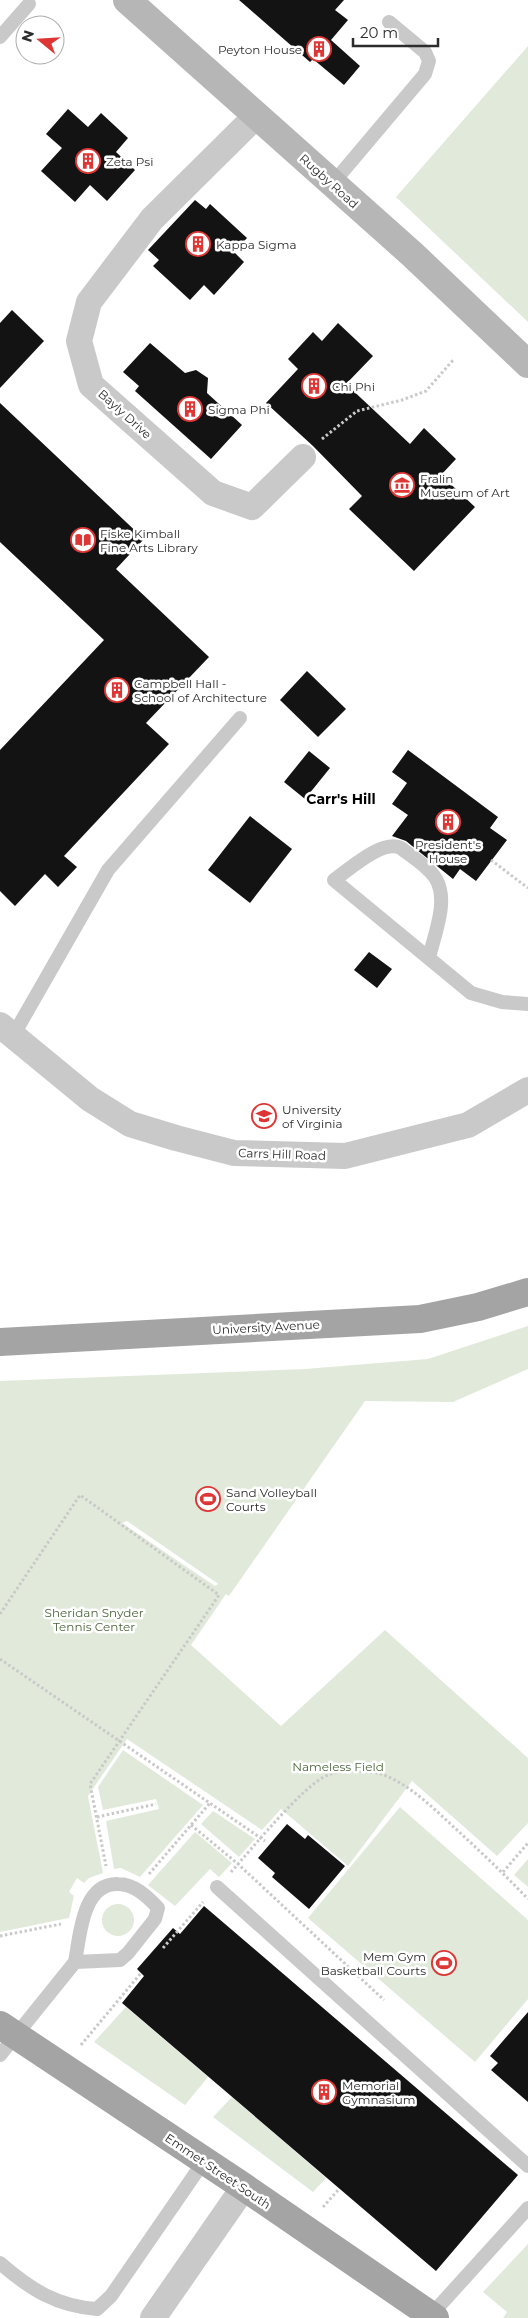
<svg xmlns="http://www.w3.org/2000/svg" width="528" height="2318" font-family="Montserrat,sans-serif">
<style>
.green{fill:#e1eada;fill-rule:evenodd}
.building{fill:#131313}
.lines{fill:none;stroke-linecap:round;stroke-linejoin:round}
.path{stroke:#c9c9c9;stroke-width:3;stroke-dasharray:2.5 2.5;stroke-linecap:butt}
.lane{stroke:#c9c9c9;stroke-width:14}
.street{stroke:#c9c9c9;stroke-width:26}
.secondary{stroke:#b6b6b6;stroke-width:28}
.primary{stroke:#a4a4a4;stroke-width:28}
.labels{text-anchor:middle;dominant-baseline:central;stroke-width:5;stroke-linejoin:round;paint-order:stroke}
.poi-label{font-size:12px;fill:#2c2c2c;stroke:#fff;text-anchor:start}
.street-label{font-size:12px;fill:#2c2c2c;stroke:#fff}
.park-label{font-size:12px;fill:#4c663c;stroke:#fff}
.neighbourhood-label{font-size:14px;font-weight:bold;fill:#000;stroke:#fff}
</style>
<rect width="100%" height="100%" fill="#fff"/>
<g class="green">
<polygon points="528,46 528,322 396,197"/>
<path d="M528 1326V1369L453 1402 365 1401 229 1596 226 1594 191 1645 281 1726 385 1630 528 1758V1823L497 1856 412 1781 348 1866 281 1809 262 1830 127 1739 88 1796 103 1873 89 1878 84 1883 77 1878 69 1892 74 1896 69 1918 0 1932V1381L305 1369 428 1359ZM127 1521 217 1583 218 1584 215 1586 122 1523Z"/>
<polygon points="123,1750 203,1805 140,1877 121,1868 114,1869 106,1821 159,1809 156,1799 103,1810 98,1787"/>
<polygon points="400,1807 528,1920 528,1999 475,2062 308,1918"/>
<polygon points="213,1811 255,1839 239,1857 201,1824"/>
<polygon points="195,1832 232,1863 219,1877 210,1869 175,1906 148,1885"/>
<polygon points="528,1859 528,1887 514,1875"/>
<circle cx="118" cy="1920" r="16"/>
<polygon points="126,2007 208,2077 185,2105 94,2042"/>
<polygon points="232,2097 326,2178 313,2192 213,2117"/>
<polygon points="528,2244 528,2318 503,2318 507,2312 483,2292"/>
</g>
<g class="building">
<polygon points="239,0 344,0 335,10 348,20 331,40 360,66 344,85 313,59 310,62"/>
<polygon points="68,109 88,127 101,113 128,138 116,152 135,170 107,201 90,185 75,202 41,171 62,148 46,134"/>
<polygon points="195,200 206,209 210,204 247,238 234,252 244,262 214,295 204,285 190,300 153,266 159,260 148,250"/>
<polygon points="12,310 44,341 0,388 0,323"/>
<polygon points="338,323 373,356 346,384 410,444 424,428 456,459 441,475 475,507 414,571 349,509 362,496 313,446 266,403 298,369 288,359 313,332 322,341"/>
<polygon points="150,343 185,373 196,370 208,378 207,393 242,425 211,459 135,391 139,386 123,372"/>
<polygon points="0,403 144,539 116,569 209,657 146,723 169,744 64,856 77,867 58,887 45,874 15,906 0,891 0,750 104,640 0,542"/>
<polygon points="307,671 346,709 318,737 280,700"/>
<polygon points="408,750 498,817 490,828 507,840 476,881 460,869 453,879 406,841 392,836 408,815 392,804 407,783 392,772"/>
<polygon points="309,751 330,768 305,799 284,782"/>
<polygon points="250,816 292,849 250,903 208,870"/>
<polygon points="369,952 392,969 377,988 354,970"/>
<polygon points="287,1824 305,1839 308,1835 345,1866 309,1909 272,1877 275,1873 258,1858"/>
<polygon points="204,1906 518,2175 436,2271 122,2003 144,1976 137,1969 173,1928 180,1934"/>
<polygon points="528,2012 528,2102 491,2070 498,2063 490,2056"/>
</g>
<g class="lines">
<g class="path">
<polyline points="322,439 357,411 402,400 426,391 454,359"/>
<polyline points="491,860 528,888"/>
<polyline points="0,1614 80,1495 219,1595 90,1784 106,1866"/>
<polyline points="0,1659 265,1841"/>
<polyline points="97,1817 156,1804"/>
<polyline points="191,1825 238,1864 384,2000"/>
<path d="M231 1872C251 1850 304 1784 328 1775 341 1770 367 1770 381 1774 410 1784 434 1809 457 1830 481 1852 505 1875 528 1899"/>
<polyline points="503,1872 528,1843"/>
<polyline points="149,1874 210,1803"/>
<polyline points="0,1936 61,1924"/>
<polyline points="163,1948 203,1902"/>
<polyline points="81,2045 141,1973"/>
<polyline points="323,2207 339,2189"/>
</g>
<g class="lane">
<polyline points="0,37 29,4"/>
<polyline points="333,183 425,74 429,61 425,52 389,22"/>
<path d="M429 958C434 935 449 901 436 879 429 867 412 857 401 848 382 839 350 869 334 880L471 993 502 1002 528 1004"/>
<polyline points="13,1036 108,870 240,718"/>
<polyline points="217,1887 528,2166"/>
<path d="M0 2055 75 1962 120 1960 128 1953 155 1919 158 1908C147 1896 134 1884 118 1884 82 1883 80 1936 75 1962"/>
<path d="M0 2263C30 2289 56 2306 97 2309L111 2296 204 2161"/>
<polyline points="431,2315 528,2208"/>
</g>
<g class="street">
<polyline points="256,116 152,219 89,302 79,341 91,385 213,493 252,507 303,457"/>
<polyline points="0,1025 90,1099 130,1124 176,1138 234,1153 345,1156 468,1125 528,1090"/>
<polyline points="153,2318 244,2187"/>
</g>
<polyline class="secondary" points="127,0 413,255 528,364"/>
<g class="primary">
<polyline points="0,1342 420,1319 478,1307 528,1292"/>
<polyline points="0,2025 244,2187 435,2318"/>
</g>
</g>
<defs>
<symbol id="building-ring" viewBox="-11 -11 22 22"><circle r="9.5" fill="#fff" stroke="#de3634" stroke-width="1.5"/><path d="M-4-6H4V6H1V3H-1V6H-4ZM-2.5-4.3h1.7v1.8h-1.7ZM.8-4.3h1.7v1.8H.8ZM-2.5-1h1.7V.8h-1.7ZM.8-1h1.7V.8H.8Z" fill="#de3634"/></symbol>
<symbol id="museum-ring" viewBox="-11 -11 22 22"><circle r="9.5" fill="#fff" stroke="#de3634" stroke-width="1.5"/><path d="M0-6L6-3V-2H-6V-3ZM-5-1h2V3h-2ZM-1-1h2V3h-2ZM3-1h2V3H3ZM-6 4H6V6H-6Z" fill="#de3634"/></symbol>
<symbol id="library-ring" viewBox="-11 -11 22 22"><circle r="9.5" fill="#fff" stroke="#de3634" stroke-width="1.5"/><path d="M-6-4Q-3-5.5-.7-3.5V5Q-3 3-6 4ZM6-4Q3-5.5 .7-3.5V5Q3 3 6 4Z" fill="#de3634"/></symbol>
<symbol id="university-ring" viewBox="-11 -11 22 22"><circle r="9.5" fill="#fff" stroke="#de3634" stroke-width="1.5"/><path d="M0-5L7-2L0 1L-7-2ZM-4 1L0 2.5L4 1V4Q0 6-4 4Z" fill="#de3634"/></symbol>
<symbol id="stadium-ring" viewBox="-11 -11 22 22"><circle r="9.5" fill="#fff" stroke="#de3634" stroke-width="1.5"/><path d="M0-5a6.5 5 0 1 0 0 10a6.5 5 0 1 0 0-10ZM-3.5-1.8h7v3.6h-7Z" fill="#de3634"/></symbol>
</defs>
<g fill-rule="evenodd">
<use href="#building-ring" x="305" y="35" width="28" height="28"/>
<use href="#building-ring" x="74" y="147" width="28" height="28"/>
<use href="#building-ring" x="184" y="230" width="28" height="28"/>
<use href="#building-ring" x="300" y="372" width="28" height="28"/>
<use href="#building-ring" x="176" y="395" width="28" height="28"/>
<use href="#museum-ring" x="388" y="471" width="28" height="28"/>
<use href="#library-ring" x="69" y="526" width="28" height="28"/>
<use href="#building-ring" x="103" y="676" width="28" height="28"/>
<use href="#building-ring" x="434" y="808" width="28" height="28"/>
<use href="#university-ring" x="250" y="1102" width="28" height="28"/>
<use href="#stadium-ring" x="194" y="1485" width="28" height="28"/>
<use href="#stadium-ring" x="430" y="1949" width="28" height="28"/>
<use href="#building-ring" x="310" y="2078" width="28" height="28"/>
</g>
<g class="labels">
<g class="poi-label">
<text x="302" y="49" text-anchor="end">Peyton House</text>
<text x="106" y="161">Zeta Psi</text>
<text x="216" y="244">Kappa Sigma</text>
<text x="332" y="386">Chi Phi</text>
<text x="208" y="409">Sigma Phi</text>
<text x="420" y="478">Fralin<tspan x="420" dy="14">Museum of Art</tspan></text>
<text x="100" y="533">Fiske Kimball<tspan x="100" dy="14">Fine Arts Library</tspan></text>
<text x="134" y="683">Campbell Hall -<tspan x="134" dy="14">School of Architecture</tspan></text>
<text x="448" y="844" text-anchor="middle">President's<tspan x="448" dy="14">House</tspan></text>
<text x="282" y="1109">University<tspan x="282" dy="14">of Virginia</tspan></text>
<text x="226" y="1492">Sand Volleyball<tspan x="226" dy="14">Courts</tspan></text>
<text x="426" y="1956" text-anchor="end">Mem Gym<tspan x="426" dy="14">Basketball Courts</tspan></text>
<text x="342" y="2085">Memorial<tspan x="342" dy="14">Gymnasium</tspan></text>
</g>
<g class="street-label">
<text transform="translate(329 181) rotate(42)">Rugby Road</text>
<text transform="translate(125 414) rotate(42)">Bayly Drive</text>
<text transform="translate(282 1154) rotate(2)">Carrs Hill Road</text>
<text transform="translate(266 1327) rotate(-3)">University Avenue</text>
<text transform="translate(218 2171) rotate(34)">Emmet Street South</text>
</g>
<g class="park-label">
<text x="94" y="1612">Sheridan Snyder<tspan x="94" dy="14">Tennis Center</tspan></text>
<text x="338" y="1766">Nameless Field</text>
</g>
<g class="neighbourhood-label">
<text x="341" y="799">Carr's Hill</text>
</g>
</g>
<g transform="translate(40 40) rotate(288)"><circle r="24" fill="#ffffff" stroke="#ababab"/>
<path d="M0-4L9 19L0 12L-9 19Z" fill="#de3634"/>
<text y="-8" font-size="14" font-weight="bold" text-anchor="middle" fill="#2c2c2c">N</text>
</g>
<path d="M353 38v8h85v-8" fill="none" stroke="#2c2c2c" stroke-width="2.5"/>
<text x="360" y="38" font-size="15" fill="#2c2c2c" stroke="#ffffff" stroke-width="4" paint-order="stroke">20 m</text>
</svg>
